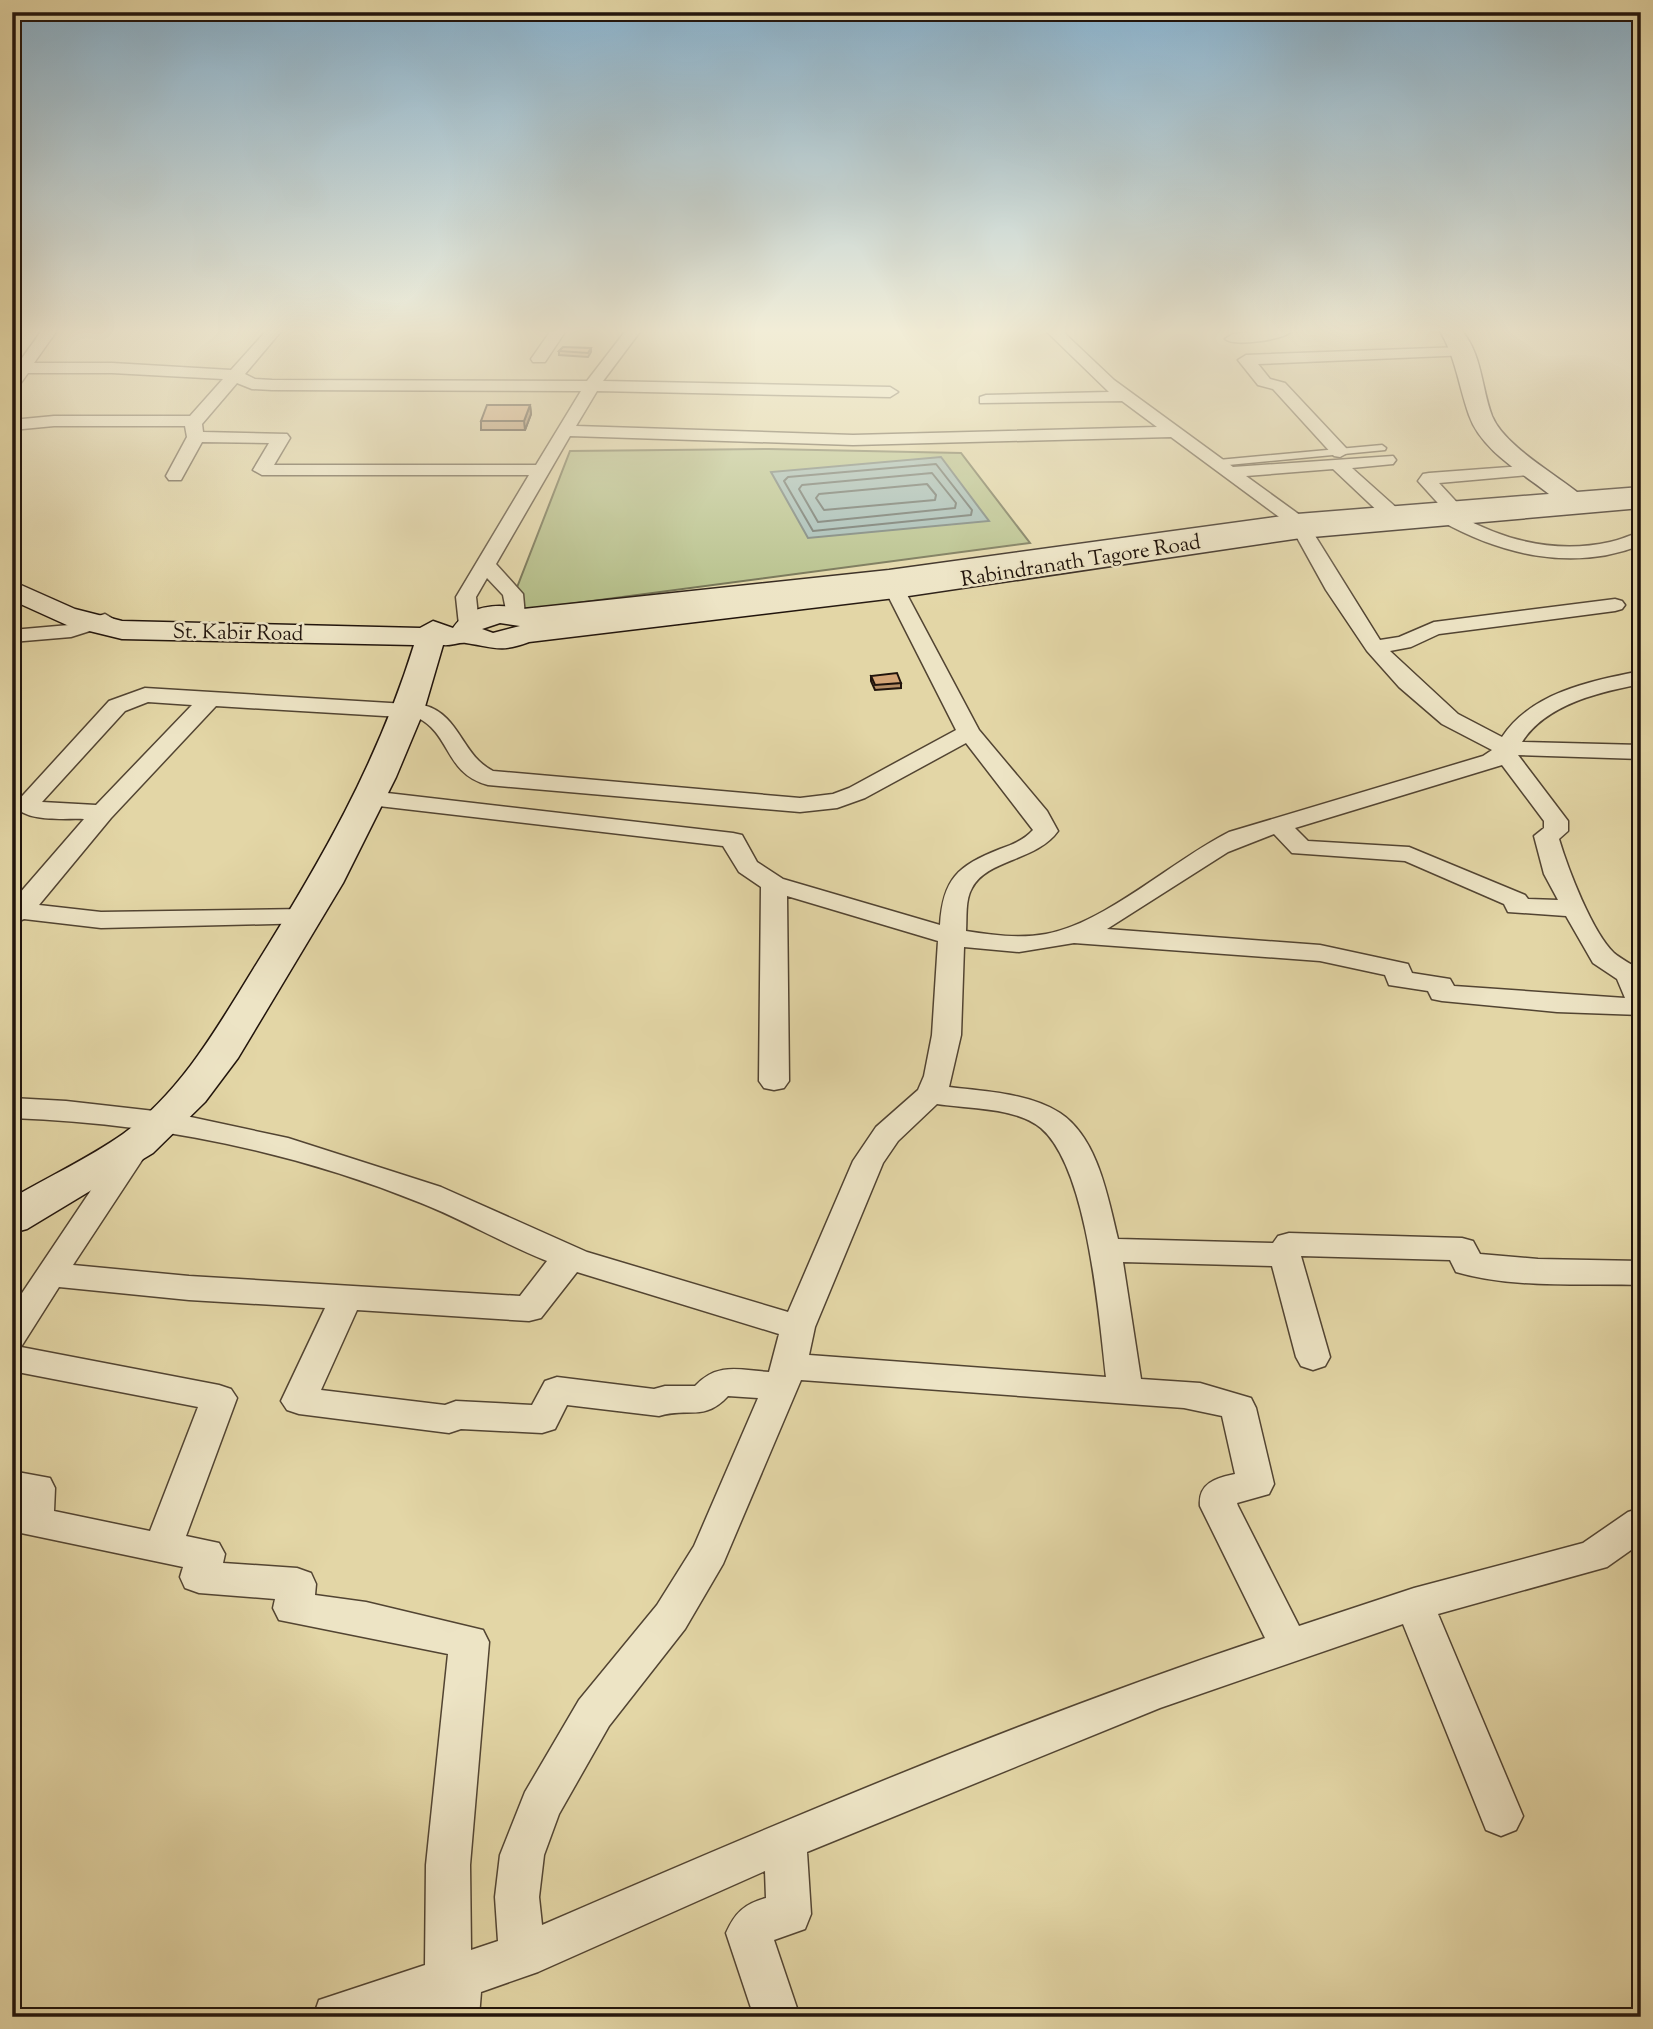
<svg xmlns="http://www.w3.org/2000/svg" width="1653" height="2029" font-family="'Sorts Mill Goudy',serif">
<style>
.green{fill:#b3be87;stroke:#6a694a;stroke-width:2}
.water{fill:#9bb6b3;stroke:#6a7570;stroke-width:2}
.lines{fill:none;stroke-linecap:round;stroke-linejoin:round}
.shore{stroke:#5e6560;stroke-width:2}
.lane-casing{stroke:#524432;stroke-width:3}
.street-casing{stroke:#524432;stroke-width:3}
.secondary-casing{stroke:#21140c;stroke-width:3}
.lane{fill:#ede4c5;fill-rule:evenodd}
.street{fill:#ede4c5;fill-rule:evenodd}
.secondary{fill:#ede4c5;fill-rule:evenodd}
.wall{fill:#b58d65;stroke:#21140c;stroke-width:2}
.shaded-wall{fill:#947353;stroke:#21140c;stroke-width:2}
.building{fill:#d3a476;stroke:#21140c;stroke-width:2}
.labels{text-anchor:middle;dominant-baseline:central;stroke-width:5;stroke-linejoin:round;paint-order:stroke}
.far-street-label{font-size:21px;fill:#21140c;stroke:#ede4c5}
</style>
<rect width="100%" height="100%" fill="#e3d6a6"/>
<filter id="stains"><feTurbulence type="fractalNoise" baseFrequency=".00286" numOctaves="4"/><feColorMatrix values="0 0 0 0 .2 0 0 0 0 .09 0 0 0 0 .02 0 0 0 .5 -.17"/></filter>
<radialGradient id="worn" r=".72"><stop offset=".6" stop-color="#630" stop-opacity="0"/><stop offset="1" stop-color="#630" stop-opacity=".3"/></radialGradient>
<polygon class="green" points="769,449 961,453 1030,543 524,610 516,590 570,451"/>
<polygon class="water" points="941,457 989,521 808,538 771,472"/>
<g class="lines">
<g class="shore">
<polygon points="936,464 972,510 971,515 813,531 784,481 788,477"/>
<polygon points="932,473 956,503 955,508 818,522 799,489 802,485"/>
<polygon points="927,484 936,495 935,500 824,510 816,498 819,494"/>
</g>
<defs>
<polygon id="lane" points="1382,445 1386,448 1385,450 1218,466 1214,463 1218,460"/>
<g id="street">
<path d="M43 329H58L34 363H112L231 370 268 329H283L245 374 255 379 272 380 587 381 627 329H642L603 381 890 387 898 392 890 397 597 391 576 426 853 435 1157 427 1122 401 980 403V397L986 395 1109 392 1044 329H1060L1114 380 1233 467 1393 456 1396 460 1393 464 1352 468 1399 510 1401 514 1399 518H1385L1333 469 1246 476 1304 518 1380 640 1399 637 1434 622 1615 599 1622 601 1625 605 1622 609 1615 611 1439 634 1411 647 1390 651 1458 714 1502 737C1532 692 1591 681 1641 671V684C1600 692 1546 704 1522 742L1641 745V759L1518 755 1568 821V831L1559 839C1568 869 1592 932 1614 953 1622 960 1633 964 1641 972V1015L1557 1012 1442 1001 1432 999 1428 991 1389 985 1385 975 1320 961 1074 943 1019 952 964 947 961 1035 949 1087C983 1091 1029 1093 1060 1113 1098 1138 1108 1198 1118 1239L1273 1243 1278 1236 1289 1233 1462 1238 1473 1241 1480 1254 1538 1259 1641 1261V1285C1581 1283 1514 1289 1456 1272L1450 1260 1301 1256 1330 1357 1325 1366 1313 1370 1301 1366 1296 1357 1272 1266 1123 1262 1141 1379 1200 1383 1251 1398 1256 1408 1274 1484 1269 1494 1237 1503 1238 1506 1299 1626 1414 1588 1583 1543 1628 1512 1641 1508V1543L1607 1567 1438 1614 1523 1816 1516 1830 1501 1836 1486 1830 1403 1624 1160 1708 807 1852 811 1914 805 1929 774 1940 800 2017H754L726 1933C735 1913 744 1904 766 1898L765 1871 538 1972 481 1992 479 2017H433V2008L407 2017H313L319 2000 425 1965 426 1865 448 1654 279 1620 273 1608 275 1599 199 1593 185 1588 180 1577 183 1567 21 1533 15 1522 17 1501H12V1471L50 1478 55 1488 54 1511 150 1531 198 1407 12 1371V1308L126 1138 137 1135 148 1138 152 1145 73 1265 189 1276 520 1296 547 1261C504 1244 464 1220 421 1203 290 1150 153 1123 12 1118V1098L66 1101 172 1113 288 1138 441 1187 587 1252 788 1312 853 1161 876 1127 918 1090 924 1076 932 1035 938 941 787 896 789 1081 784 1088 774 1090 764 1088 759 1081 761 887 739 872 723 846 370 805 362 803 358 798 362 793 370 791 733 833 742 835 757 862 783 879 940 925C943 879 957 866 1000 849 1012 845 1024 840 1033 830L966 743 865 798 837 808 800 812 488 785C445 774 451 734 418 718L216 706 111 818 39 905 101 912 304 909 313 911 317 917 313 923 101 928 24 919 12 924V902L84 819C64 818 27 823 14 805L109 701 145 688 423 705C460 714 461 755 493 771L800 798 833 794 849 788 956 730 879 578 882 574H896L979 730 1047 811 1058 831C1037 861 987 859 972 888 965 900 967 917 966 931 992 935 1019 939 1046 934 1106 923 1173 860 1229 832L1483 756 1492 750 1442 724 1399 687 1367 651 1326 590 1290 525 1171 437 853 445 570 436 496 564 523 594 525 616 515 622 508 620 503 595 487 578 476 597 479 625 469 631 459 625 456 597 529 475H262L253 470 269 443 202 442 181 480H169L166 476 187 437 185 426H54L12 430V420L54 416H190L223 379 112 373H28L18 387 12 389V372ZM237 383 252 389 272 390 581 391 536 465H274L290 438 287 434 203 432 202 424ZM148 702 192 705 96 805 42 802 125 711ZM1502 765 1544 821V828L1534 836 1544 874 1558 900 1528 899 1525 895 1409 847 1308 841 1295 828ZM1274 834 1292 853 1405 861 1504 904 1508 912 1566 916 1593 963 1617 979 1625 998 1454 986 1450 979 1412 973 1408 964 1320 945 1107 929 1228 852ZM937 1104C969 1109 1015 1107 1041 1128 1088 1168 1099 1317 1106 1377L809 1355 815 1327 883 1163 898 1141ZM577 1272 779 1334 769 1372C739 1370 718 1362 695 1386H665L654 1389 557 1377 545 1381 532 1405 456 1401 445 1405 321 1390 357 1310 529 1321 541 1318ZM59 1287 189 1300 325 1308 281 1401 287 1410 299 1414 449 1433 461 1429 542 1433 555 1429 567 1405 659 1416C689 1407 704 1422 728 1396L758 1398 694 1546 657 1605 579 1700 525 1792 500 1855 495 1897 498 1941 471 1950 470 1865 489 1642 483 1630 366 1602 315 1595 316 1584 311 1573 297 1568 223 1563 225 1554 219 1543 186 1536 237 1398 231 1389 219 1385 21 1347ZM801 1380 1184 1408 1222 1416 1235 1474C1216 1478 1198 1483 1200 1506L1265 1638C1019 1720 780 1822 542 1925L539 1897 544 1855 559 1814 609 1726 685 1629 723 1564Z"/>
<polygon points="552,329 567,329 545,362 533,362 531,359"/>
<path d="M1274 329 1292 331C1283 340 1234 347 1225 339L1233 334Z"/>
<polygon points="1462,347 1468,349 1468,355 1258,364 1270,379 1285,383 1346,448 1349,452 1340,457 1334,456 1273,389 1258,385 1238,360 1246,355"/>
<path d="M1535 465 1544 470 1541 474 1439 483 1464 510 1458 515C1505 541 1556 554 1610 542 1620 540 1630 535 1641 532V545C1573 572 1502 555 1441 521L1439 517 1446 512 1418 481 1423 474 1429 473Z"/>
<polygon points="105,614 115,620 112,624 71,637 12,642 12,630 69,625"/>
</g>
<path id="secondary" d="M1439 329H1460C1482 352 1481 387 1492 416 1504 445 1552 472 1577 492L1641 487V508L1301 538 895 598 529 642C499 653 494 647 466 643 460 642 450 646 443 645L424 710 396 777 343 883 238 1058 205 1102 153 1153 27 1229 12 1233V1198C48 1177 89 1158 123 1134 181 1092 217 1028 254 968 320 863 377 764 414 645L122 639 69 626 16 602 12 600V581L75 609 122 621 420 628 433 621 453 628C469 605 497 603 523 609L889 570 1297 514 1549 494C1521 472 1481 450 1469 415 1458 383 1456 358 1439 329ZM500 623 520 626 493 633 482 629Z"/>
</defs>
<use href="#lane" class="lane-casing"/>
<use href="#street" class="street-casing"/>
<use href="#secondary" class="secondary-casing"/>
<use href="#lane" class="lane"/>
<use href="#street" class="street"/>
<use href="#secondary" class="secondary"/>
</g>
<g class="wall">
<polygon points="591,348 591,352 588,357 559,355 559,351"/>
<polygon points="530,405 531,414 525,430 481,430 481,421"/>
<polygon points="871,676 901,683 901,688 875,690 871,681"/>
</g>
<polygon class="shaded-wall" points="530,405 531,414 525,430 524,421"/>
<g class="building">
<polygon points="563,347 591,348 588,353 559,351"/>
<polygon points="487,405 530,405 524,421 481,421"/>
<polygon points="897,673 901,683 875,685 871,676"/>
</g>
<linearGradient id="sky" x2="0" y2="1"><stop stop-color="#89b5d3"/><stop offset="0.54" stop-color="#f2edd7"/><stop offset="1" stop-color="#f2edd7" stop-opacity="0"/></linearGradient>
<rect width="1653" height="613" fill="url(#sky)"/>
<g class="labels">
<g class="far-street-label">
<text transform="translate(1081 562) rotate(-9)">Rabindranath Tagore Road</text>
<text transform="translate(238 634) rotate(1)">St. Kabir Road</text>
</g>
</g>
<rect width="1653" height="2029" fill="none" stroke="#e3d6a6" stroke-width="42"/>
<rect x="14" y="14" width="1625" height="2001" fill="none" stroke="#21140c" stroke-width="3.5"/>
<rect x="21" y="21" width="1611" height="1987" fill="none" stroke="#21140c" stroke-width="2"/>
<rect width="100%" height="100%" filter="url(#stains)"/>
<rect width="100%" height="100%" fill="url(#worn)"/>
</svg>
